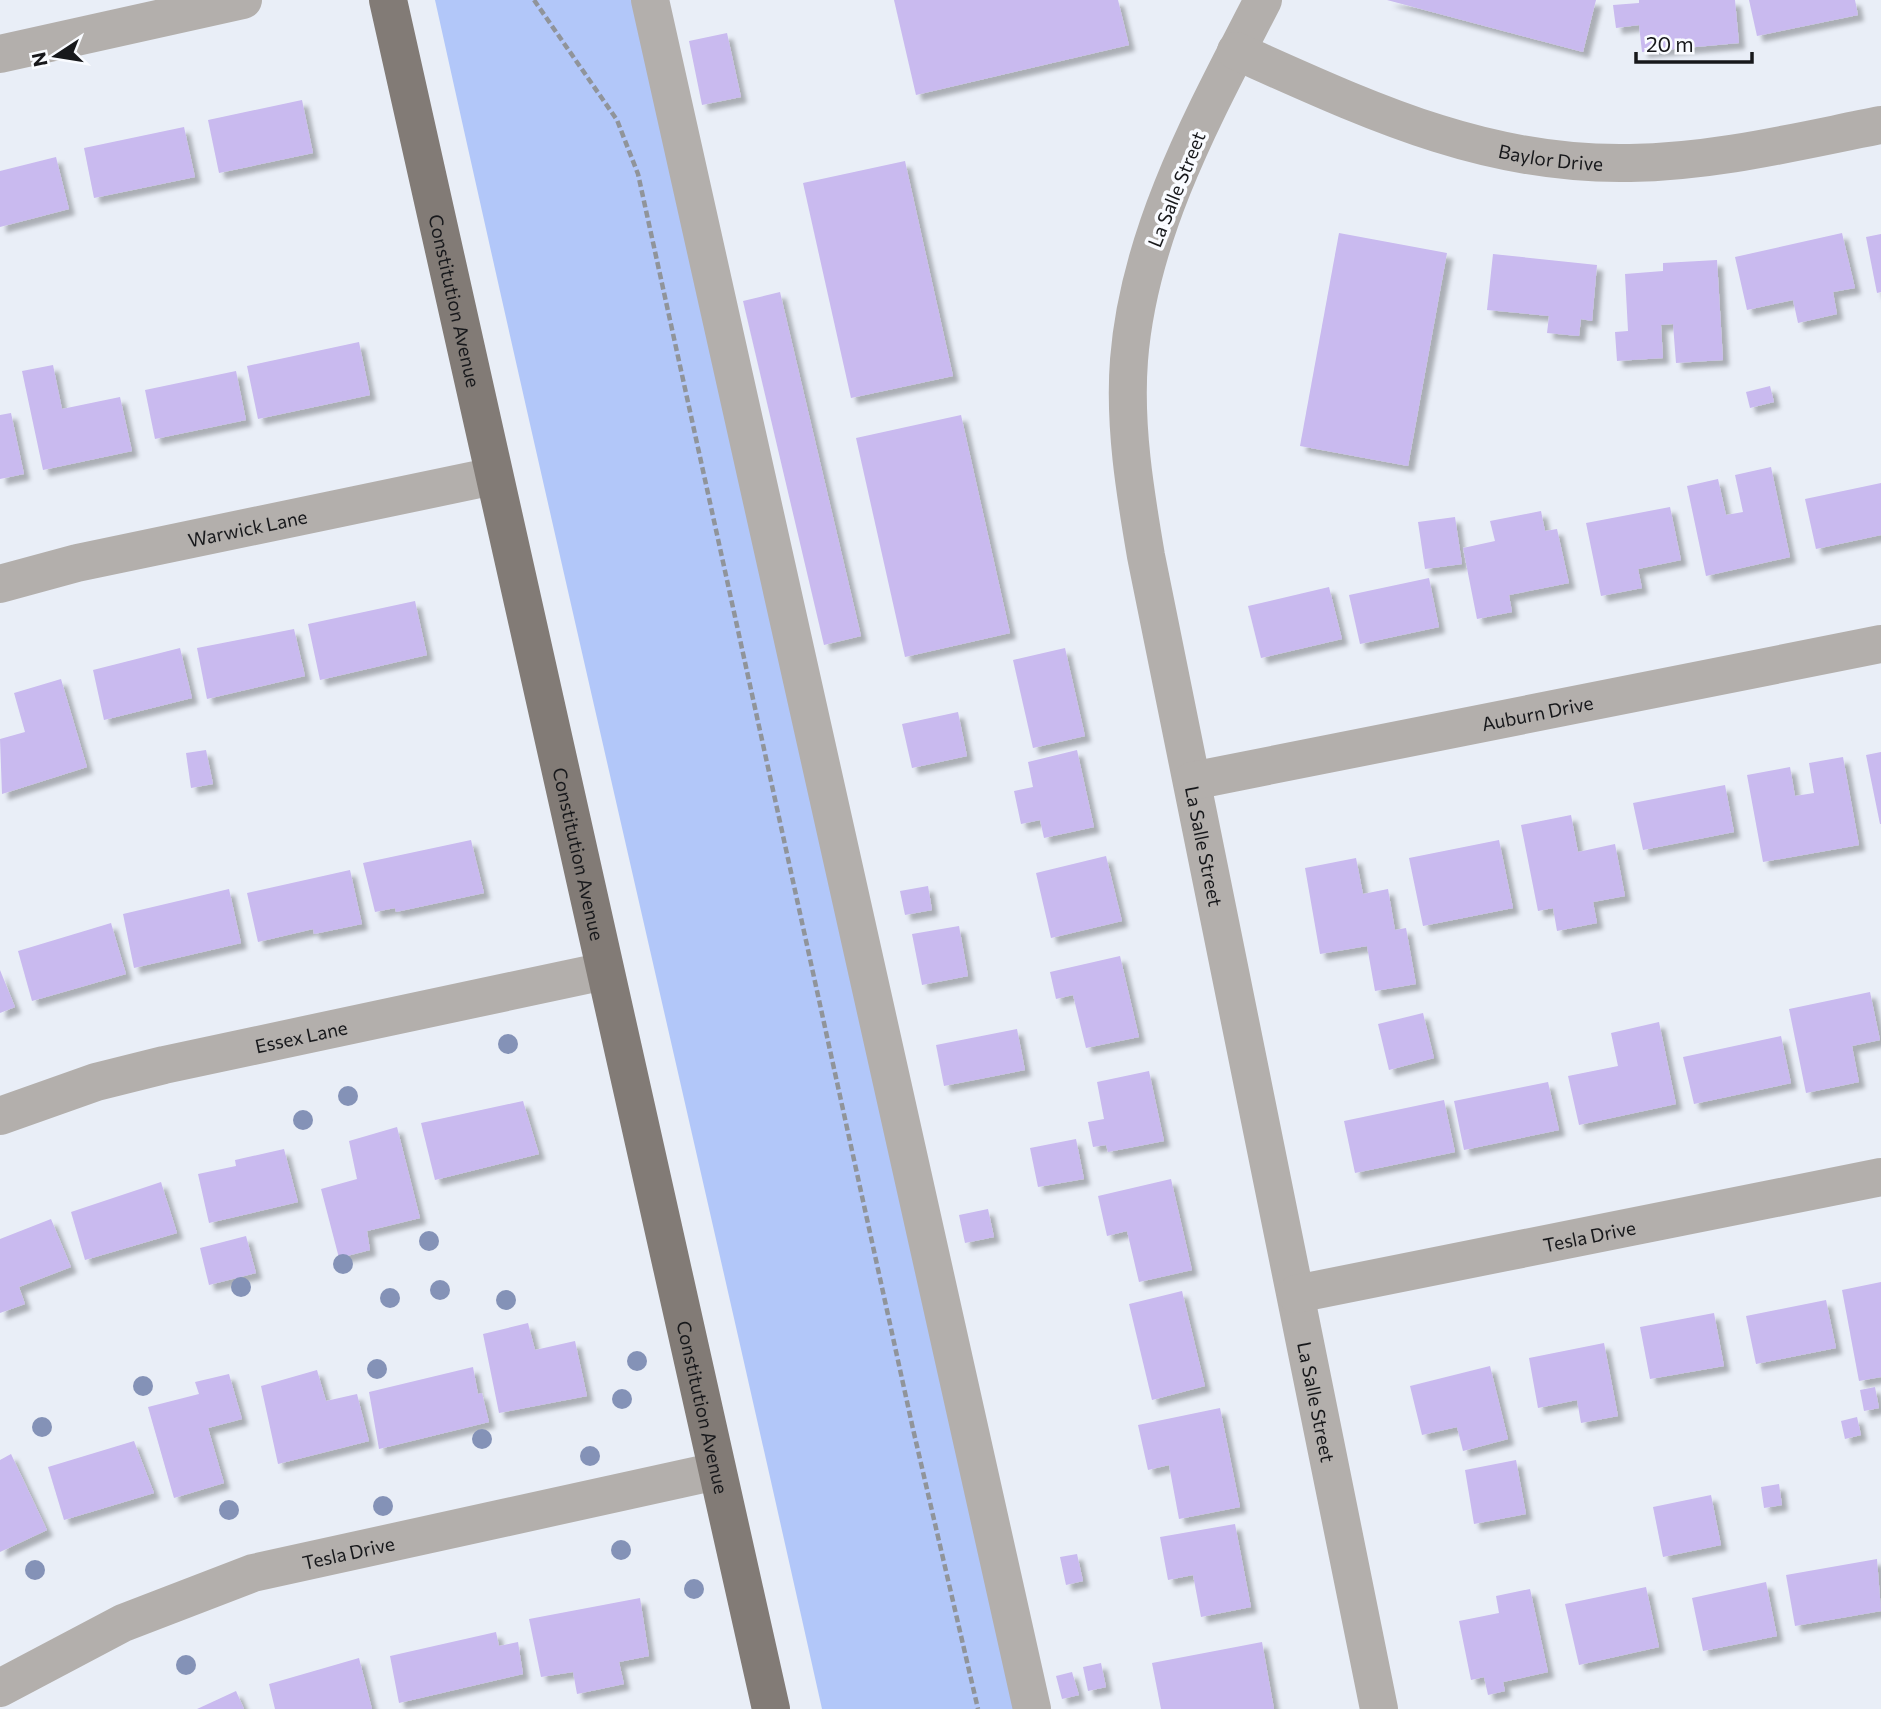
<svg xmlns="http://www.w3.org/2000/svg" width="1881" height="1709" font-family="Commissioner,sans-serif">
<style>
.green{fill:#b2c7f9}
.building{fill:#c9baef;filter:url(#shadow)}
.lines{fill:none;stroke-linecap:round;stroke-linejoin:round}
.path{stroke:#90949a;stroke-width:4.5;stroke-dasharray:7 3.5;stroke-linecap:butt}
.minor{stroke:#b3afac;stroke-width:38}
.major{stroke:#827b76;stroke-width:38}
.tree{fill:#8492b7}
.labels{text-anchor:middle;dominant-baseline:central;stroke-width:7;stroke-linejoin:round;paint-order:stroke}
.street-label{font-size:19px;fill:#17181b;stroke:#f9fbff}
</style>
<defs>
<filter id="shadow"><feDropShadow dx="6" dy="6" stdDeviation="2" flood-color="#0004"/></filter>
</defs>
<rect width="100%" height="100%" fill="#e9eef7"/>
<path class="green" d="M435 0H644L1024 1709H822C695 1139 561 570 435 0Z"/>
<g class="building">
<polygon points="894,0 1118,0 1129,45 916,95"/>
<polygon points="1387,0 1596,0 1583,52"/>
<polygon points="1639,0 1735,0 1739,43 1642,52 1639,25 1616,28 1613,5 1639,3"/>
<polygon points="1749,0 1855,0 1858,15 1757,36"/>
<polygon points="727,33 741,97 702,105 689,41"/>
<polygon points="302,100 313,153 219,173 208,120"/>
<polygon points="184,127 195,177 94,198 84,148"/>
<polygon points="56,157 69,209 0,227 0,171"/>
<polygon points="905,161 953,376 851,398 803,183"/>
<polygon points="1339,233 1447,253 1408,466 1300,446"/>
<polygon points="1842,233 1855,288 1833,292 1837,314 1798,323 1793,300 1747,310 1735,257"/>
<polygon points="1881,234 1881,292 1877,293 1866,237"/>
<polygon points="1493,254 1597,265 1592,321 1581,319 1579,336 1547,333 1549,316 1487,310"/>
<polygon points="1717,260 1723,360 1676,363 1673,324 1661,325 1663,358 1617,361 1615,332 1628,331 1625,274 1663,271 1663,263"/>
<polygon points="780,292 861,636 824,645 743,301"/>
<polygon points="359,342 370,395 258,419 247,366"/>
<polygon points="53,365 62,409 120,397 132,451 43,470 22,371"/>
<polygon points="236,371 246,420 155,439 145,390"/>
<polygon points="1770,386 1774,402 1750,408 1746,392"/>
<polygon points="11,413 24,474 0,479 0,415"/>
<polygon points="961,415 1010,633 905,657 856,438"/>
<polygon points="1771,467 1790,557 1706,576 1687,486 1718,479 1726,515 1743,512 1735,475"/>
<polygon points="1881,483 1881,535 1816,549 1805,499"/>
<polygon points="1670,507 1681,560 1638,569 1642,588 1601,596 1586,523"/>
<polygon points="1541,511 1545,531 1557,529 1569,583 1509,595 1512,612 1477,619 1463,548 1495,541 1490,521"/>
<polygon points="1455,517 1462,564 1425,569 1418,522"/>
<polygon points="1429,578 1439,627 1360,644 1349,595"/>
<polygon points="1329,587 1342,639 1261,658 1248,606"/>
<polygon points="415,601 427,655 320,680 308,624"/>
<polygon points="294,629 305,676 207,699 197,648"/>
<polygon points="180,648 192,698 104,720 93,670"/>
<polygon points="1065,648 1085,736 1033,748 1013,660"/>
<polygon points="61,679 87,767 2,794 0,739 25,732 14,693"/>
<polygon points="958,712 967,756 912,768 902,724"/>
<polygon points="206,750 213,784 191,788 186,753"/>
<polygon points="1077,750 1094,827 1044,838 1040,820 1021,824 1014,791 1033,787 1028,762"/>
<polygon points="1881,752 1881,824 1880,824 1866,755"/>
<polygon points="1843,757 1859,845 1763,862 1747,775 1790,767 1795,796 1814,793 1809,763"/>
<polygon points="1725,785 1734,832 1643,850 1633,803"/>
<polygon points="1571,815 1578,852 1615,844 1625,896 1593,902 1597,923 1557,931 1553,908 1538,911 1521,825"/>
<polygon points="471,840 484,893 396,912 395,908 375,912 363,863"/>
<polygon points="1499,840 1513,908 1423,926 1409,858"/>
<polygon points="1106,856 1122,921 1051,938 1036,873"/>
<polygon points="1356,858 1363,894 1388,889 1395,930 1406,928 1416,984 1375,991 1367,946 1320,954 1305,868"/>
<polygon points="350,870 362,924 314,934 313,929 258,942 247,893"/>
<polygon points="928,886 932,910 905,915 900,891"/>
<polygon points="229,889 241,943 134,968 123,914"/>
<polygon points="111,923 126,974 32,1001 18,951"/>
<polygon points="959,926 968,976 922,985 912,934"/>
<polygon points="1120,956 1139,1037 1086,1048 1073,995 1056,999 1050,972"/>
<polygon points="0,970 15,1007 0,1013"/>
<polygon points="1870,992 1880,1040 1852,1046 1859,1082 1806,1093 1789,1009"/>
<polygon points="1423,1013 1434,1058 1389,1070 1378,1024"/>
<polygon points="1659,1022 1676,1104 1579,1125 1568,1076 1618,1066 1611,1033"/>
<polygon points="1017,1029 1025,1070 944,1086 936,1045"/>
<polygon points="1781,1036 1791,1083 1694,1104 1683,1057"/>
<polygon points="1149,1071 1164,1141 1108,1152 1106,1145 1093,1147 1088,1122 1104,1119 1097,1082"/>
<polygon points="1548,1082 1559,1130 1464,1150 1454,1101"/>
<polygon points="1444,1100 1455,1152 1355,1173 1344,1121"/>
<polygon points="523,1101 539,1154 435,1180 421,1123"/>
<polygon points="397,1127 420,1218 367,1231 370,1250 339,1258 321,1189 357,1179 349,1141"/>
<polygon points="1076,1139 1084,1179 1038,1187 1030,1148"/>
<polygon points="284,1149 298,1202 209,1223 198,1174 236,1166 235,1160"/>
<polygon points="1171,1179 1192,1270 1139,1282 1127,1231 1107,1236 1098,1196"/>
<polygon points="161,1182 177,1233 85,1260 71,1212"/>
<polygon points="988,1209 994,1237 965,1243 959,1215"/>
<polygon points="51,1219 71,1267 19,1287 25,1304 0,1313 0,1239"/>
<polygon points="246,1236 256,1273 209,1285 200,1248"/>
<polygon points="1881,1282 1881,1377 1859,1381 1842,1290"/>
<polygon points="1182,1291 1205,1386 1152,1400 1129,1304"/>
<polygon points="1826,1300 1836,1348 1756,1364 1746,1316"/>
<polygon points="1714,1313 1724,1366 1650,1379 1640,1327"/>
<polygon points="528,1323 535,1350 575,1341 587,1396 499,1413 483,1334"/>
<polygon points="1604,1343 1618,1416 1581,1423 1577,1400 1538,1408 1529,1358"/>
<polygon points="1490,1366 1508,1439 1463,1451 1457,1427 1422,1435 1410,1386"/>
<polygon points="473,1367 478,1394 482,1393 489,1422 379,1449 369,1392"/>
<polygon points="317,1370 326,1401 357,1394 369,1441 278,1464 261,1386"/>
<polygon points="229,1374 242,1419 208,1428 224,1483 174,1498 148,1407 199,1394 195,1382"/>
<polygon points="1875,1387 1879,1408 1864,1411 1860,1390"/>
<polygon points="1220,1408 1240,1507 1179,1519 1169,1465 1148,1470 1138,1425"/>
<polygon points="1857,1417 1861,1435 1845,1439 1841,1421"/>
<polygon points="134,1441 154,1493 64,1520 48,1467"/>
<polygon points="11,1454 47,1530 0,1552 0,1460"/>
<polygon points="1516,1460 1526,1514 1474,1524 1465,1470"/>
<polygon points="1779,1484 1782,1505 1764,1508 1761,1487"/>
<polygon points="1711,1495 1721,1545 1663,1557 1653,1507"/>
<polygon points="1235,1524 1251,1607 1201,1617 1193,1575 1168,1580 1160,1537"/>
<polygon points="1077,1554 1083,1581 1066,1585 1060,1557"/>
<polygon points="1877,1559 1881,1611 1795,1626 1786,1575"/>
<polygon points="1766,1582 1777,1636 1703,1651 1692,1598"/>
<polygon points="1646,1587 1659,1647 1579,1665 1565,1604"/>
<polygon points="1530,1589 1548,1672 1503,1682 1505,1691 1488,1695 1484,1677 1471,1680 1459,1621 1499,1613 1496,1596"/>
<polygon points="640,1598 649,1656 619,1662 624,1684 577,1694 573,1672 541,1677 529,1619"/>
<polygon points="496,1632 499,1646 518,1642 523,1674 399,1703 390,1656"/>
<polygon points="1262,1642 1274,1709 1161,1709 1152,1663"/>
<polygon points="359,1658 372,1709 275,1709 269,1684"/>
<polygon points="1101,1663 1106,1687 1088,1691 1083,1667"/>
<polygon points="1072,1672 1079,1695 1062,1699 1056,1676"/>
<polygon points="236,1691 244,1709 197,1709"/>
</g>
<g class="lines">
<polyline class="path" points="534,0 617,120 638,174 913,1429 978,1709"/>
<g class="minor">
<polyline points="650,0 1032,1709"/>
<path id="s1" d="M1263 0C1205 113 1139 231 1129 360 1124 425 1135 492 1146 556L1379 1709"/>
<path id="s2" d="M1236 51C1366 109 1484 166 1630 163 1715 162 1799 141 1881 125"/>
<polyline points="0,54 243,0"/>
<path id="s3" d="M0 584 77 563 494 476"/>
<path id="s4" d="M1192 781 1881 644"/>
<path id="s5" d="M0 1116 96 1082 164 1065 605 971"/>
<path id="s6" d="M1296 1294 1881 1177"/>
<path id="s7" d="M0 1688 123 1623 253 1573 717 1471"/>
</g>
<path class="major" id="s8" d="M388 0 771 1709"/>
</g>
<g class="tree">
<circle cx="508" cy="1044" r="10"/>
<circle cx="348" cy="1096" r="10"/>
<circle cx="303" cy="1120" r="10"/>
<circle cx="429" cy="1241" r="10"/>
<circle cx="343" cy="1264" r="10"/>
<circle cx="241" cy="1287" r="10"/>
<circle cx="440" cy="1290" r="10"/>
<circle cx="390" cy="1298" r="10"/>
<circle cx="506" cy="1300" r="10"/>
<circle cx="637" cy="1361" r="10"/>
<circle cx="377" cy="1369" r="10"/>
<circle cx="143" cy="1386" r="10"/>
<circle cx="622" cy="1399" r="10"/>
<circle cx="42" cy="1427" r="10"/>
<circle cx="482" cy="1439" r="10"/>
<circle cx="590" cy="1456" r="10"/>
<circle cx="383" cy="1506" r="10"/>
<circle cx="229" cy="1510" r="10"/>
<circle cx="621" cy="1550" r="10"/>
<circle cx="35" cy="1570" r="10"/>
<circle cx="694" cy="1589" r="10"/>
<circle cx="186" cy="1665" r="10"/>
</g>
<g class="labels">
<g class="street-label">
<text stroke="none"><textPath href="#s2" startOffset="334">Baylor Drive</textPath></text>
<text transform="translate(1176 189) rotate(-68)">La Salle Street</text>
<text stroke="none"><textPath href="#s8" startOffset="308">Constitution Avenue</textPath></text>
<text stroke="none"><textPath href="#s3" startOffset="254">Warwick Lane</textPath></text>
<text stroke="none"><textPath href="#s4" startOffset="352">Auburn Drive</textPath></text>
<text stroke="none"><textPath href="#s1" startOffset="880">La Salle Street</textPath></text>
<text stroke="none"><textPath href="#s8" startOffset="875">Constitution Avenue</textPath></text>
<text stroke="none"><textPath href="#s5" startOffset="312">Essex Lane</textPath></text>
<text stroke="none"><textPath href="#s6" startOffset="299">Tesla Drive</textPath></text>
<text stroke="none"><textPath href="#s1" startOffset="1447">La Salle Street</textPath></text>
<text stroke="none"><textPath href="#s8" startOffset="1442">Constitution Avenue</textPath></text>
<text stroke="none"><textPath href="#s7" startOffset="376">Tesla Drive</textPath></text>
</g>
</g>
<g transform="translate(56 56) rotate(258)" stroke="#f9fbff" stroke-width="5" paint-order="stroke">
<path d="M0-5L12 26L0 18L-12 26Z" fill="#17181b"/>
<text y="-10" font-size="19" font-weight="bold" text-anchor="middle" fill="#17181b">N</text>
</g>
<path d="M1636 52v10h116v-10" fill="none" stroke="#17181b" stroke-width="3.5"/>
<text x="1646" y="52" font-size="21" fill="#17181b" stroke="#f9fbff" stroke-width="5" paint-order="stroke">20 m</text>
</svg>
